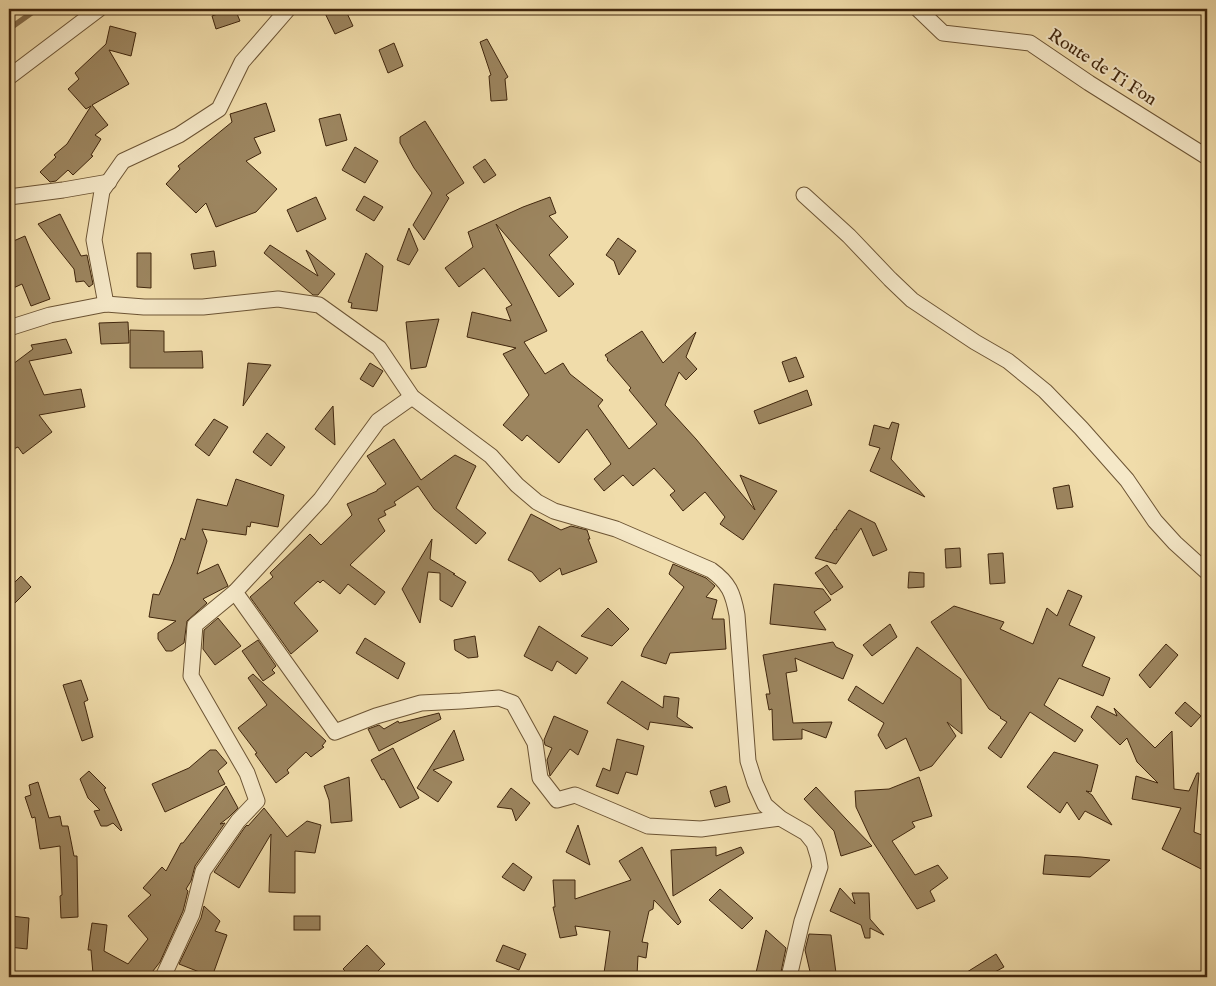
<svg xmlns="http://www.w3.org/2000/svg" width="1216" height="986" font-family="'IM FELL English',serif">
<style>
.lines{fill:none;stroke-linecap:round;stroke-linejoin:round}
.stream{stroke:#866e4b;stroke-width:5.5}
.building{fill:#9c855f;stroke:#40260d}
.minor-casing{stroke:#6c5434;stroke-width:17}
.minor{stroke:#f5e8c8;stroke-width:15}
.labels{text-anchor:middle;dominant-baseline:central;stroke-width:4;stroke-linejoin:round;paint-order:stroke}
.street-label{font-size:18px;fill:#40260d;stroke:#f5e8c8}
</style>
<rect width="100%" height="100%" fill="#f0dcaa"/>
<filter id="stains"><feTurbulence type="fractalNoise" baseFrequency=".004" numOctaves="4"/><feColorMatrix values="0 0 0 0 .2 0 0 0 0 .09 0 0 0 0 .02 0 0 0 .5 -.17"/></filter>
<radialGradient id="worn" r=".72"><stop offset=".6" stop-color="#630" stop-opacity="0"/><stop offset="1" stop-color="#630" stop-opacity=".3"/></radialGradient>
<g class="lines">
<polyline class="stream" points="9,29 37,9"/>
</g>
<g class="building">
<polygon points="231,9 235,9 240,21 216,29 212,16"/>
<polygon points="323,9 345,9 353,26 335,34"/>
<polygon points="110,26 136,33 131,56 109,50 129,84 92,105 108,125 95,135 101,139 91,155 93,156 73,175 68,170 56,181 50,182 40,172 56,157 54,155 67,144 91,106 86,109 68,89 79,79 75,73 106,44"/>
<polygon points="487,39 508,77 505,79 507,100 491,101 489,76 491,75 480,42"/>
<polygon points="394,43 403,66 388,73 379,50"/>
<polygon points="266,103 275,131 254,138 261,153 246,161 277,189 256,212 216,227 206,203 196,213 166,184 180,169 178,166 232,122 230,114"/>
<polygon points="340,114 347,140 326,146 319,119"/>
<polygon points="425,121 464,183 446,195 449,198 424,240 413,225 432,193 414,168 400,143 400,137"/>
<polygon points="355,147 378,161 365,183 342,170"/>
<polygon points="485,159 496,175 484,183 473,167"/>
<polygon points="364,196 383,207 374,221 356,210"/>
<polygon points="316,197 326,219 297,232 287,210"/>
<polygon points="550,197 556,213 549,216 568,237 549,255 574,284 559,297 496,224 547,331 524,342 545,374 563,363 570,374 603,400 598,406 629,449 657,424 629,390 631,388 607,360 608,359 605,355 642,331 663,363 696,332 686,357 697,369 686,380 679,372 665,405 696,439 755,510 740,475 777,491 743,540 720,524 725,517 705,492 683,511 670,495 675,491 654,468 633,486 623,475 604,491 594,479 611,464 587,429 559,463 527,435 522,441 503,425 529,395 503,354 516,348 467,337 472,312 511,321 506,308 512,305 484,268 459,287 445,268 473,247 468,232 523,207"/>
<polygon points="60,214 81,256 87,255 93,284 89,287 84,281 76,282 74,269 38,224"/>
<polygon points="409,228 418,250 409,265 397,260"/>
<polygon points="25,236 50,299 31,306 22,284 9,290 9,243"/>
<polygon points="618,238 636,251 619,275 614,261 606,255"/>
<polygon points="270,245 318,276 306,250 335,274 318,295 313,295 264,253"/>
<polygon points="214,251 216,266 194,269 191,254"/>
<polygon points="137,253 151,253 151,288 137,287"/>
<polygon points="366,253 383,266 377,311 351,308 352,303 348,302"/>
<polygon points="439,319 426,367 411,369 406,322"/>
<polygon points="128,322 129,343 101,344 99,323"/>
<polygon points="130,330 164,331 164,352 202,351 203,368 130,368"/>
<polygon points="66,339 72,353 29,361 44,395 81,389 85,407 39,415 52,432 23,454 18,447 9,451 9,367 33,349 31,345"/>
<polygon points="796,357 804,377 789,382 782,362"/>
<polygon points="248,363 271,365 243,406"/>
<polygon points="370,363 383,371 373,387 360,379"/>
<polygon points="807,390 812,405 759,424 754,411"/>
<polygon points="333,406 335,445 315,429"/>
<polygon points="214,419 228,427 209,456 195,445"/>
<polygon points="892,422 899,424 891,459 925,497 870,471 880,448 869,445 874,425 889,429"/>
<polygon points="267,433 285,447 271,466 253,452"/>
<polygon points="394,439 421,480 455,455 476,466 456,508 486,533 476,544 434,509 418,486 394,502 396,505 384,511 386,515 378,519 385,531 350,565 385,592 375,605 348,584 340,594 323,580 320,583 318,581 294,603 318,631 291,654 250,597 273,577 270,573 310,534 321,545 352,515 347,504 377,491 377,490 386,484 367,456"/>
<polygon points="236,479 284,495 278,527 251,522 250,527 247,526 246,535 202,529 207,541 197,574 218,564 228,586 203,599 207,603 187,621 184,643 172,651 166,651 158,639 158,633 176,621 149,617 153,594 159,595 173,562 181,538 185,540 197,499 227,506"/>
<polygon points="1069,485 1073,507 1057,509 1053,488"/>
<polygon points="849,510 875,523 887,550 873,556 861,528 836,564 815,558 835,529 837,530 836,528"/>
<polygon points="531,514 561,530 571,526 587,530 590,539 588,539 597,562 562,575 560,568 540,582 532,572 508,560"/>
<polygon points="432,539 430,559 455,574 453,574 466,582 452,607 440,600 440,573 428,572 420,623 402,589"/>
<polygon points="960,548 961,567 946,568 945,549"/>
<polygon points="1003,553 1005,583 990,584 988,554"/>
<polygon points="673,564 706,578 715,586 706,597 717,600 712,619 724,619 726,649 670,653 666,664 641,656 644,648 684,587 669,574"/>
<polygon points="827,565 843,587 831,595 815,573"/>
<polygon points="909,572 924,573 924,587 908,588"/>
<polygon points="21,576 31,587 9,609 9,588"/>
<polygon points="774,584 823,589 831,600 814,612 826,630 770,624"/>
<polygon points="1068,590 1082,596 1069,625 1095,637 1082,666 1110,678 1103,696 1059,678 1044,705 1083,730 1075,742 1030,712 1001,758 988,748 1007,722 1000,718 1001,717 989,709 931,622 954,606 1004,622 1000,629 1033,644 1047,608 1057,616"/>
<polygon points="608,608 629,629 612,646 581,636"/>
<polygon points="218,618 241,646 215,665 203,649 204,630"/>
<polygon points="890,624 897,637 872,656 863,645"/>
<polygon points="539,626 588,658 576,674 557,661 552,671 524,656"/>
<polygon points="475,636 478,657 468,658 455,650 454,640"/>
<polygon points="365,638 405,663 398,679 356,653"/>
<polygon points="258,640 276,666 272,670 275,673 263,681 242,651"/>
<polygon points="833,642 836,647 853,655 843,679 795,658 797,671 786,673 793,723 832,722 826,738 802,729 802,739 773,740 772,709 769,710 766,694 770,694 763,655"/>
<polygon points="1166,644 1178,655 1150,688 1139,675"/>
<polygon points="917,647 961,679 962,734 947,722 956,736 932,766 920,771 906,738 886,749 878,735 884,723 848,700 856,686 883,704"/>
<polygon points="253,674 326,741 322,746 324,747 311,757 306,752 287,770 289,773 276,783 255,754 257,753 238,728 267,705 248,678"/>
<polygon points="81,680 88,700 84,702 93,737 82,741 63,685"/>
<polygon points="622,681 663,708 664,696 679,698 677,717 693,728 650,722 648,730 607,703"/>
<polygon points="1185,702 1201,716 1191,727 1175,713"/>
<polygon points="1097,706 1117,716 1114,708 1155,748 1172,731 1174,789 1189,791 1197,773 1199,773 1194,832 1207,837 1207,872 1162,849 1181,808 1132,799 1136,776 1158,783 1137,762 1127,738 1120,745 1091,717"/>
<polygon points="439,713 441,719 379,751 368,729 379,725 384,729 398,721 399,723"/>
<polygon points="554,716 588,731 578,755 570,749 550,776 547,760 552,748 545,745 544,740"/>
<polygon points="454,730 464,760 433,770 452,782 438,802 417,788"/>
<polygon points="617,739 644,746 637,775 626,772 618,794 596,786 603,768 610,771"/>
<polygon points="393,748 419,798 400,808 384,779 382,780 371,760"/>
<polygon points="210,750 216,750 227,763 218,771 225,784 165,812 152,784 189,768"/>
<polygon points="1054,752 1098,765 1091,792 1086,791 1092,795 1112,825 1085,811 1079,820 1067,802 1060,813 1027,787"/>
<polygon points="89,771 106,788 104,789 122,830 121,831 113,823 107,826 101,826 94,811 100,810 88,798 80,779"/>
<polygon points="349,777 352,821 331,823 329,800 324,786"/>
<polygon points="919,777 932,816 912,822 915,827 892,841 915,875 938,865 948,878 930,891 935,901 917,909 871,839 856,807 855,791 889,789"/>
<polygon points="38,782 49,818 60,816 62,826 68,826 74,856 77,856 78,917 61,918 60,896 62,895 60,846 40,849 35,817 32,818 25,797 31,795 29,785"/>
<polygon points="226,786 238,808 229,817 220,824 225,823 195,866 191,881 186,889 188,891 183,911 160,962 149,976 152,977 118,977 111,973 93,974 91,950 88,950 92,923 107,925 104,951 128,964 148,939 128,916 151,895 143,888 162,867 166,871 181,843 183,843"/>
<polygon points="726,786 730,802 715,807 710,791"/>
<polygon points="816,787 846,819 872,846 841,856 834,831 804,799"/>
<polygon points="511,788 530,803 516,821 512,809 497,807"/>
<polygon points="264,808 287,837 307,821 321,825 315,853 295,851 295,893 269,892 271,834 239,888 214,872 245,827 247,825 248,826"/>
<polygon points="578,825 590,865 566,852"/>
<polygon points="642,847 681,922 678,925 654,900 653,909 649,911 642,942 648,943 646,958 638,956 637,975 604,973 610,931 575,926 577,935 560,938 553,907 555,907 553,880 575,880 575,899 631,880 619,861"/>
<polygon points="716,847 716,856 741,847 744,853 673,896 671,850"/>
<polygon points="1045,855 1081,857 1110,860 1090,877 1043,874"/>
<polygon points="513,863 532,877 524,891 502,877"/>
<polygon points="840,888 855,904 852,893 869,893 870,919 884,935 870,928 870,938 865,938 861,925 830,911"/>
<polygon points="720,889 753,918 742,929 709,900"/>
<polygon points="204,906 220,921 215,931 227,935 212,977 179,964 201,918"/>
<polygon points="11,916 29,918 27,949 9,947"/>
<rect x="294" y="916" width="26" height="14"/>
<polygon points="766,930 786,948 780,977 755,977"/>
<polygon points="809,934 831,935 836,973 811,976 805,950"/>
<polygon points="367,945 385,964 372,977 351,977 343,969"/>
<polygon points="503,945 526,954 519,970 496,961"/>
<polygon points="996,954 1004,967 986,977 959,977"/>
</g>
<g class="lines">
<defs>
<g id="minor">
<polyline points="918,9 943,33 1030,43 1089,83 1207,157"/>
<polyline points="9,77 99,9"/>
<polyline points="804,195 849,236 890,279 912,300 975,342 1008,361 1045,391 1081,428 1127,480 1155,521 1175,543 1207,572"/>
<polyline points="9,197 63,190 109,182"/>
<polyline points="106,304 94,240 102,191 123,161 179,135 219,109 242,62 288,9"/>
<path d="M9 328 50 315 106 304 144 307H203L278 299 319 305 379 348 412 397 491 456 517 485 537 502 554 511 616 529 711 570C729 583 733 593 737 615L748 761 755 783 765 805 780 818 806 833 814 843 818 856 820 867 802 921 789 977"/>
<polyline points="412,397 378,421 321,499 235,592 335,732 376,716 421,703 461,701 499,698 513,703 535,743 540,778 557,800 575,795 648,826 701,829 780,818"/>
<polyline points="163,977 192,914 203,871 238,821 257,801 247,773 191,676 195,625 235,592"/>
</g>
</defs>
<use href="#minor" class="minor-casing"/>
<use href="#minor" class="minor"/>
</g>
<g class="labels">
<g class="street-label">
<text transform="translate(1102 68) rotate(33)">Route de Ti Fon</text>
</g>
</g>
<rect width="1216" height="986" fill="none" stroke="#f0dcaa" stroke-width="30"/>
<rect x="10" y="10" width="1196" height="966" fill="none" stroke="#40260d" stroke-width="2.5"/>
<rect x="15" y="15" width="1186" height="956" fill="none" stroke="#40260d"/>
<rect width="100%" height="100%" filter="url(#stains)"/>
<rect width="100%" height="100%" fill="url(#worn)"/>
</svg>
